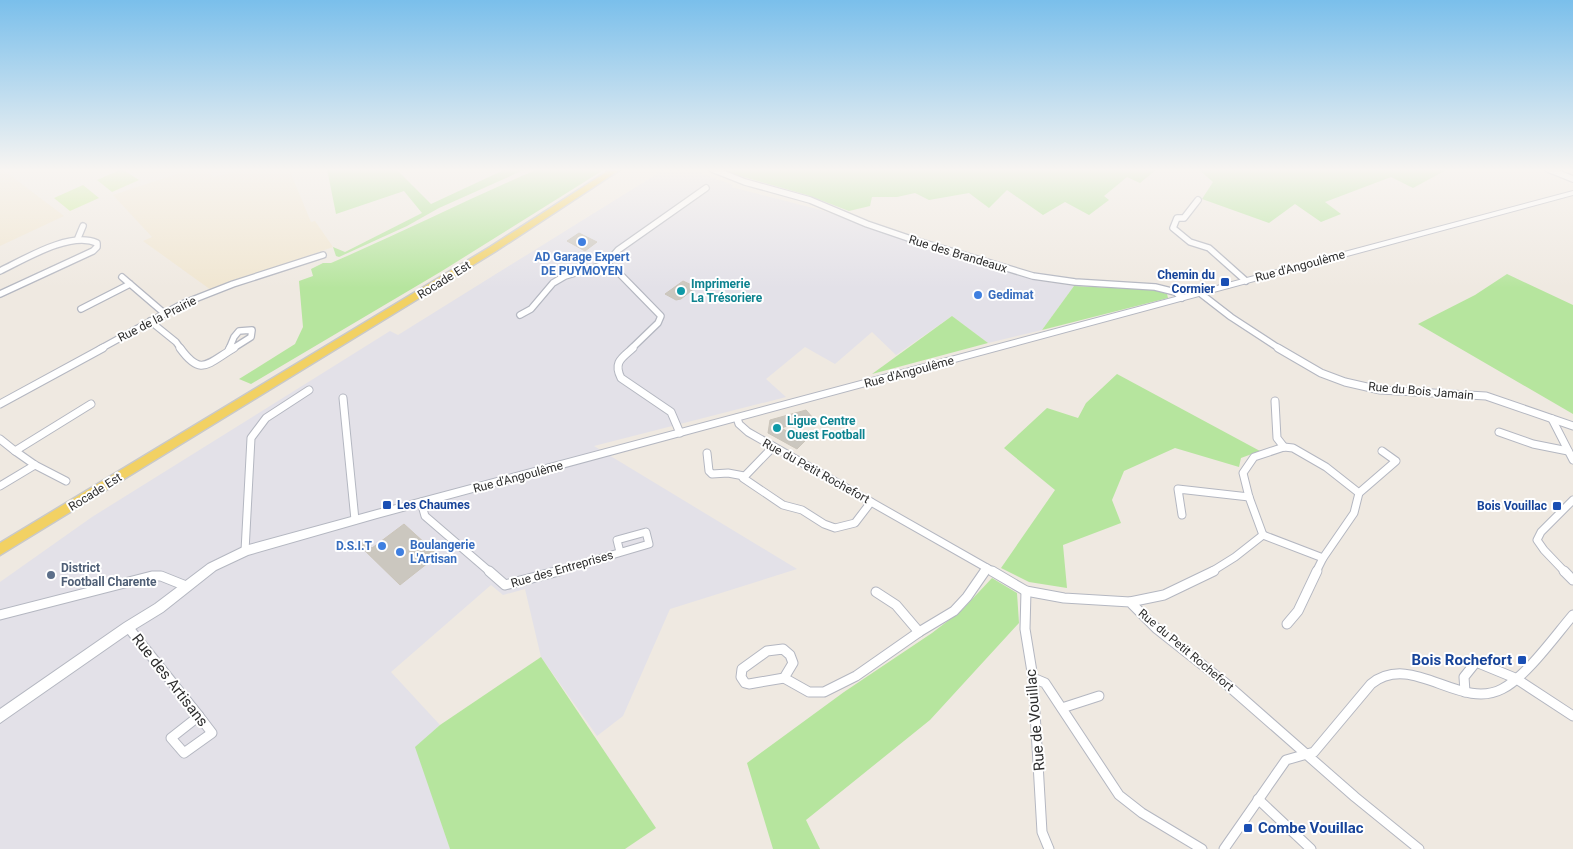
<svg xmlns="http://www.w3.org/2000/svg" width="1573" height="849" font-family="Roboto,sans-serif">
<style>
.industrial{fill:#e3e1e8}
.education{fill:#f0e6d1}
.green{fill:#b6e59e}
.pitch{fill:#c9ec9a}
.building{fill:#cbc7bf;stroke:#cbc5ba}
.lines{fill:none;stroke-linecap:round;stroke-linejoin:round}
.street-far2-casing{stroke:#b4b7c1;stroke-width:8}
.street-far1-casing{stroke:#b4b7c1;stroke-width:9}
.street-casing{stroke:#b4b7c1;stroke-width:11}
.secondary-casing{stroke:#b4b7c1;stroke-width:2}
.primary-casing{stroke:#c9c9c9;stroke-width:3}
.street-far2{stroke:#fff;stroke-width:5.5}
.street-far1{stroke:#fff;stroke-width:7}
.street{stroke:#fff;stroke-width:9}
.secondary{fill:#fff;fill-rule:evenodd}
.primary{fill:#f2d163;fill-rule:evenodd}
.shop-dot{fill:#3f7fe0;stroke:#fff;stroke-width:2}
.transit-dot{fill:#1a4fb4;stroke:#fff;stroke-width:2}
.culture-dot{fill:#0f9aa8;stroke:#fff;stroke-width:2}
.service-dot{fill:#5c6f8a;stroke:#fff;stroke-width:2}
.labels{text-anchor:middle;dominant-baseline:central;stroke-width:4;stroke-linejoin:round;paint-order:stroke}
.street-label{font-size:12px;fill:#2e2e2e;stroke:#fff}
.shop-label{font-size:12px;font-weight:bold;fill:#366cbe;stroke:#fff;text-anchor:start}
.transit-label{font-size:12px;font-weight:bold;fill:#164399;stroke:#fff;text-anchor:end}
.culture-label{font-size:12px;font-weight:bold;fill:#0d838f;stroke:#fff;text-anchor:start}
.service-label{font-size:12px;font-weight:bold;fill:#4e5e75;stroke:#fff;text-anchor:start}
.near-transit-label{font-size:15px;font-weight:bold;fill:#164399;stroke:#fff;text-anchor:end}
.near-street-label{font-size:15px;fill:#2e2e2e;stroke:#fff}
</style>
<rect width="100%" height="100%" fill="#efe9e1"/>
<polygon class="industrial" points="665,169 689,169 733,185 731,187 821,210 996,270 1040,281 1074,286 1042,330 988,343 952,316 896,355 872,332 835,364 805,347 766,379 786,397 594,446 797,569 670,609 623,716 597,736 541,657 525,589 503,595 491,585 391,672 440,725 416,747 450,849 0,849 0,582 92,517 390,331 398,335"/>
<g class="education">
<polygon points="0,169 2,169 64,216 0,246"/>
<polygon points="192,169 205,169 214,177 245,169 289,169 311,222 315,221 333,247 211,290 143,241 152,237 113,195"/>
</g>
<g class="green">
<polygon points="327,169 396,169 431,204 506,169 526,169 439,208 407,226 339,257 336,256 333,247 345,252 422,213 404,191 336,214"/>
<path d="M538 169H605L442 271 251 384 239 379 295 344 303 327 299 281 313 276 311 269 323 263H331C401 233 468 199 538 169Z"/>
<polygon points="724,169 1157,169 1140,183 1127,177 1104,196 1109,200 1089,215 1065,202 1043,215 1007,190 989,208 969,193 929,200 915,193 897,197 872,197 870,206 849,211 807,195 737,175"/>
<polygon points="1198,169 1448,169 1413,188 1391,177 1325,202 1341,214 1321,222 1295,204 1269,223 1202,199 1213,182"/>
<polygon points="1507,274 1573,305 1573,414 1418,324 1475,295"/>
<polygon points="1074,286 1155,290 1167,294 1168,298 1042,330"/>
<polygon points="952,316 988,343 872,374"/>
<polygon points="1117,374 1260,451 1241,458 1239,467 1175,448 1124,471 1112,500 1121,523 1063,545 1067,588 1029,582 1001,568 1055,490 1004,448 1047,408 1078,418 1086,403"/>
<polygon points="992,578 1017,593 1019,623 930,720 806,820 820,849 773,849 747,763 844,692 932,633 962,610"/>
<polygon points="541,657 656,828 625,849 450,849 415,747 440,725"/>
</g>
<g class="pitch">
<polygon points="122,169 139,180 112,192 97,180"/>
<polygon points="83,185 99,198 70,211 54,198"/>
</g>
<g class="building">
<polygon points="579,233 597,242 585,251 567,241"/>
<polygon points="683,281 696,287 681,299 676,300 665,294"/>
<polygon points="806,410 813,418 781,428 805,441 797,449 768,433 770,420"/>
<polygon points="404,524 438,555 400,585 359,545 365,541 372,548"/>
</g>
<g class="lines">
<defs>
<g id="street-far2">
<polyline points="712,169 745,182 810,200 867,224 911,239 1033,276 1075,282 1155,287 1175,292 1182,298"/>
<polyline points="1548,169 1573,179"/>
<polyline points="1198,200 1184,218 1177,218 1173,228 1190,242 1209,248 1246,281"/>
<polyline points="78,238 83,226"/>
<polyline points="606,264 616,270 661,316 658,323 631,349"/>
<path d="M0 271C25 259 70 231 97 243V247L93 251 0 294"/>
<polyline points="122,277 164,313"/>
<polyline points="1200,293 1231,317 1280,349"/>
<polyline points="81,309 130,284"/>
<polyline points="520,315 531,309 553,283 565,276 606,264 618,250 706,188"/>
<polyline points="150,321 176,342 181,349"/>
<polyline points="100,349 182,304 233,284 323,255"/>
<polyline points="229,349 234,337 239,331 252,330 251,337 232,349"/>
</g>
<g id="street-far1">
<path d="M180 348C201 377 207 364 234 348"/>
<path d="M633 348C622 358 613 362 621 378L671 412 680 433"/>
<polyline points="1278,348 1321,373 1345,382 1380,390 1486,396 1573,426"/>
<polyline points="229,350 230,348"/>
<polyline points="343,398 355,520"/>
<polyline points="1275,401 1277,438 1284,447"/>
<polyline points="0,404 103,348"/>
<polyline points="737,418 739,424 748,432 994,572"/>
<polyline points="1552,419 1573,460"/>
<polyline points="1499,432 1533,444 1568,451"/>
<polyline points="0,439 15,451"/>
<polyline points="773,447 743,478 783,505 802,510 824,524 835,528 855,523 871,502"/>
<polyline points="707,453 709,471 712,474 728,473 744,476"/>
<polyline points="66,481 35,465 15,451 91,404"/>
<polyline points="0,486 35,465"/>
<polyline points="421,502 425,516 490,572"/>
<polyline points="1182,515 1178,489 1249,497"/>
<polyline points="1263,535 1249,497 1243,473 1254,457 1284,447 1293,448 1326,467 1359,493"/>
<polyline points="245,551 251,438 266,418 309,390"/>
<polyline points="554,572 649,544 646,532 617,540 620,552"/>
<polyline points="984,572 987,568"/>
<polyline points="1211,572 1235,557 1263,535 1323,558"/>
<polyline points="1316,572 1323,558 1354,513 1359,493 1396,461 1382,451"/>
<polyline points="1565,572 1544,550 1537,540 1541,532 1573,500"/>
</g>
<g id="street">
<polyline points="489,571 505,585 559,571"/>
<polyline points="992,571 1026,591 1064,598 1130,602 1157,629 1224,682 1355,797 1419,849"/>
<polyline points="1564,571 1573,580"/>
<polyline points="1026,591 1025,629 1033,678 1042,832 1049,849"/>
<polyline points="876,592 896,605 919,632"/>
<polyline points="1130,602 1164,595 1214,571"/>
<polyline points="0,615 152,576 161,576 186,586"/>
<polyline points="1287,624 1298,611 1317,571"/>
<polyline points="128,627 199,716"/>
<polygon points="783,649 790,655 793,663 784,678 749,684 745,683 741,677 742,669 767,651"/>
<polyline points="784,678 809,692 824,692 856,676 919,632 954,611 967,597 985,571"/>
<polyline points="1033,678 1045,683 1119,795 1142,813 1202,849"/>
<polyline points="1465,692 1464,677 1476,662 1515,678 1573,716"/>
<polyline points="1062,708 1099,696"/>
<polygon points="199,716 212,733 184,753 171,738"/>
<polyline points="1258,799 1311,849"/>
<path d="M1224 849 1286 760 1314 752 1371 684C1412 651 1460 711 1502 689 1526 677 1555 636 1573 615"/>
</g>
<polygon id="secondary" points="1573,191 1573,195 377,518 248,555 216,570 163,612 132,631 0,723 0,709 124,623 155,604 208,564 245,546 377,510"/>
<polygon id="primary" points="611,169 621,169 496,251 0,555 0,543 490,247"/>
</defs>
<use href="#street-far2" class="street-far2-casing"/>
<use href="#street-far1" class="street-far1-casing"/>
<use href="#street" class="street-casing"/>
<use href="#secondary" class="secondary-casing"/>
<use href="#primary" class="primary-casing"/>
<use href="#street-far2" class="street-far2"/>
<use href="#street-far1" class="street-far1"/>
<use href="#street" class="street"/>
<use href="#secondary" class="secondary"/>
<use href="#primary" class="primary"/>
</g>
<linearGradient id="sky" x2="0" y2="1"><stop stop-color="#7abfeb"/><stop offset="0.59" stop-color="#f8f5f2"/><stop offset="1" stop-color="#f8f5f2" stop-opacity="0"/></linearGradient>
<rect width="1573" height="288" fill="url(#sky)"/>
<g class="shop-dot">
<circle cx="582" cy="242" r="5"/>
<circle cx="978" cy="295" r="5"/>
<circle cx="382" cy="546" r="5"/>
<circle cx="400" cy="552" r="5"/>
</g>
<g class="transit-dot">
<rect x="1220" y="277" width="10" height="10" rx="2.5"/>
<rect x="382" y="500" width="10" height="10" rx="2.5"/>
<rect x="1552" y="501" width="10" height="10" rx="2.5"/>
<rect x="1517" y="655" width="10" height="10" rx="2.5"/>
<rect x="1243" y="823" width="10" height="10" rx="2.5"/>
</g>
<g class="culture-dot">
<circle cx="681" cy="291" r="5"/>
<circle cx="777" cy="428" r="5"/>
</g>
<circle class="service-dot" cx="51" cy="575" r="5"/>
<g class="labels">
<g class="street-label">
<text transform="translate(958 254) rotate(17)">Rue des Brandeaux</text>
<text transform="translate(1300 266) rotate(-15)">Rue d'Angoulême</text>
<text transform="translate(444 280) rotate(-32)">Rocade Est</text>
<text transform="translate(157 319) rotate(-27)">Rue de la Prairie</text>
<text transform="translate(909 372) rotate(-15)">Rue d'Angoulême</text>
<text transform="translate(1421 391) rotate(5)">Rue du Bois Jamain</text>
<text transform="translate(816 471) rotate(29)">Rue du Petit Rochefort</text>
<text transform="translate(518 477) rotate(-15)">Rue d'Angoulême</text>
<text transform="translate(95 492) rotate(-32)">Rocade Est</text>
<text transform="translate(562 569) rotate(-16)">Rue des Entreprises</text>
<text transform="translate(1186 650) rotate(40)">Rue du Petit Rochefort</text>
</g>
<g class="shop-label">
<text x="582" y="257" text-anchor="middle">AD Garage Expert<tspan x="582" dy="14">DE PUYMOYEN</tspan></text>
<text x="988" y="295">Gedimat</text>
<text x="410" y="545">Boulangerie<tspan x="410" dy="14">L'Artisan</tspan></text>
<text x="372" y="546" text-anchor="end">D.S.I.T</text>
</g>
<g class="transit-label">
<text x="1215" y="275">Chemin du<tspan x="1215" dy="14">Cormier</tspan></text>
<text x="397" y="505" text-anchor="start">Les Chaumes</text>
<text x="1547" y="506">Bois Vouillac</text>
</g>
<g class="culture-label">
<text x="691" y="284">Imprimerie<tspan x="691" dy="14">La Trésoriere</tspan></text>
<text x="787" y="421">Ligue Centre<tspan x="787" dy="14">Ouest Football</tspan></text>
</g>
<g class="service-label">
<text x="61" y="568">District<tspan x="61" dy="14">Football Charente</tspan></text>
</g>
<g class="near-transit-label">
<text x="1512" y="660">Bois Rochefort</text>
<text x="1258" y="828" text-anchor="start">Combe Vouillac</text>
</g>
<g class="near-street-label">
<text transform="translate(170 680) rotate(52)">Rue des Artisans</text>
<text transform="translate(1035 720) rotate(-95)">Rue de Vouillac</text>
</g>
</g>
</svg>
